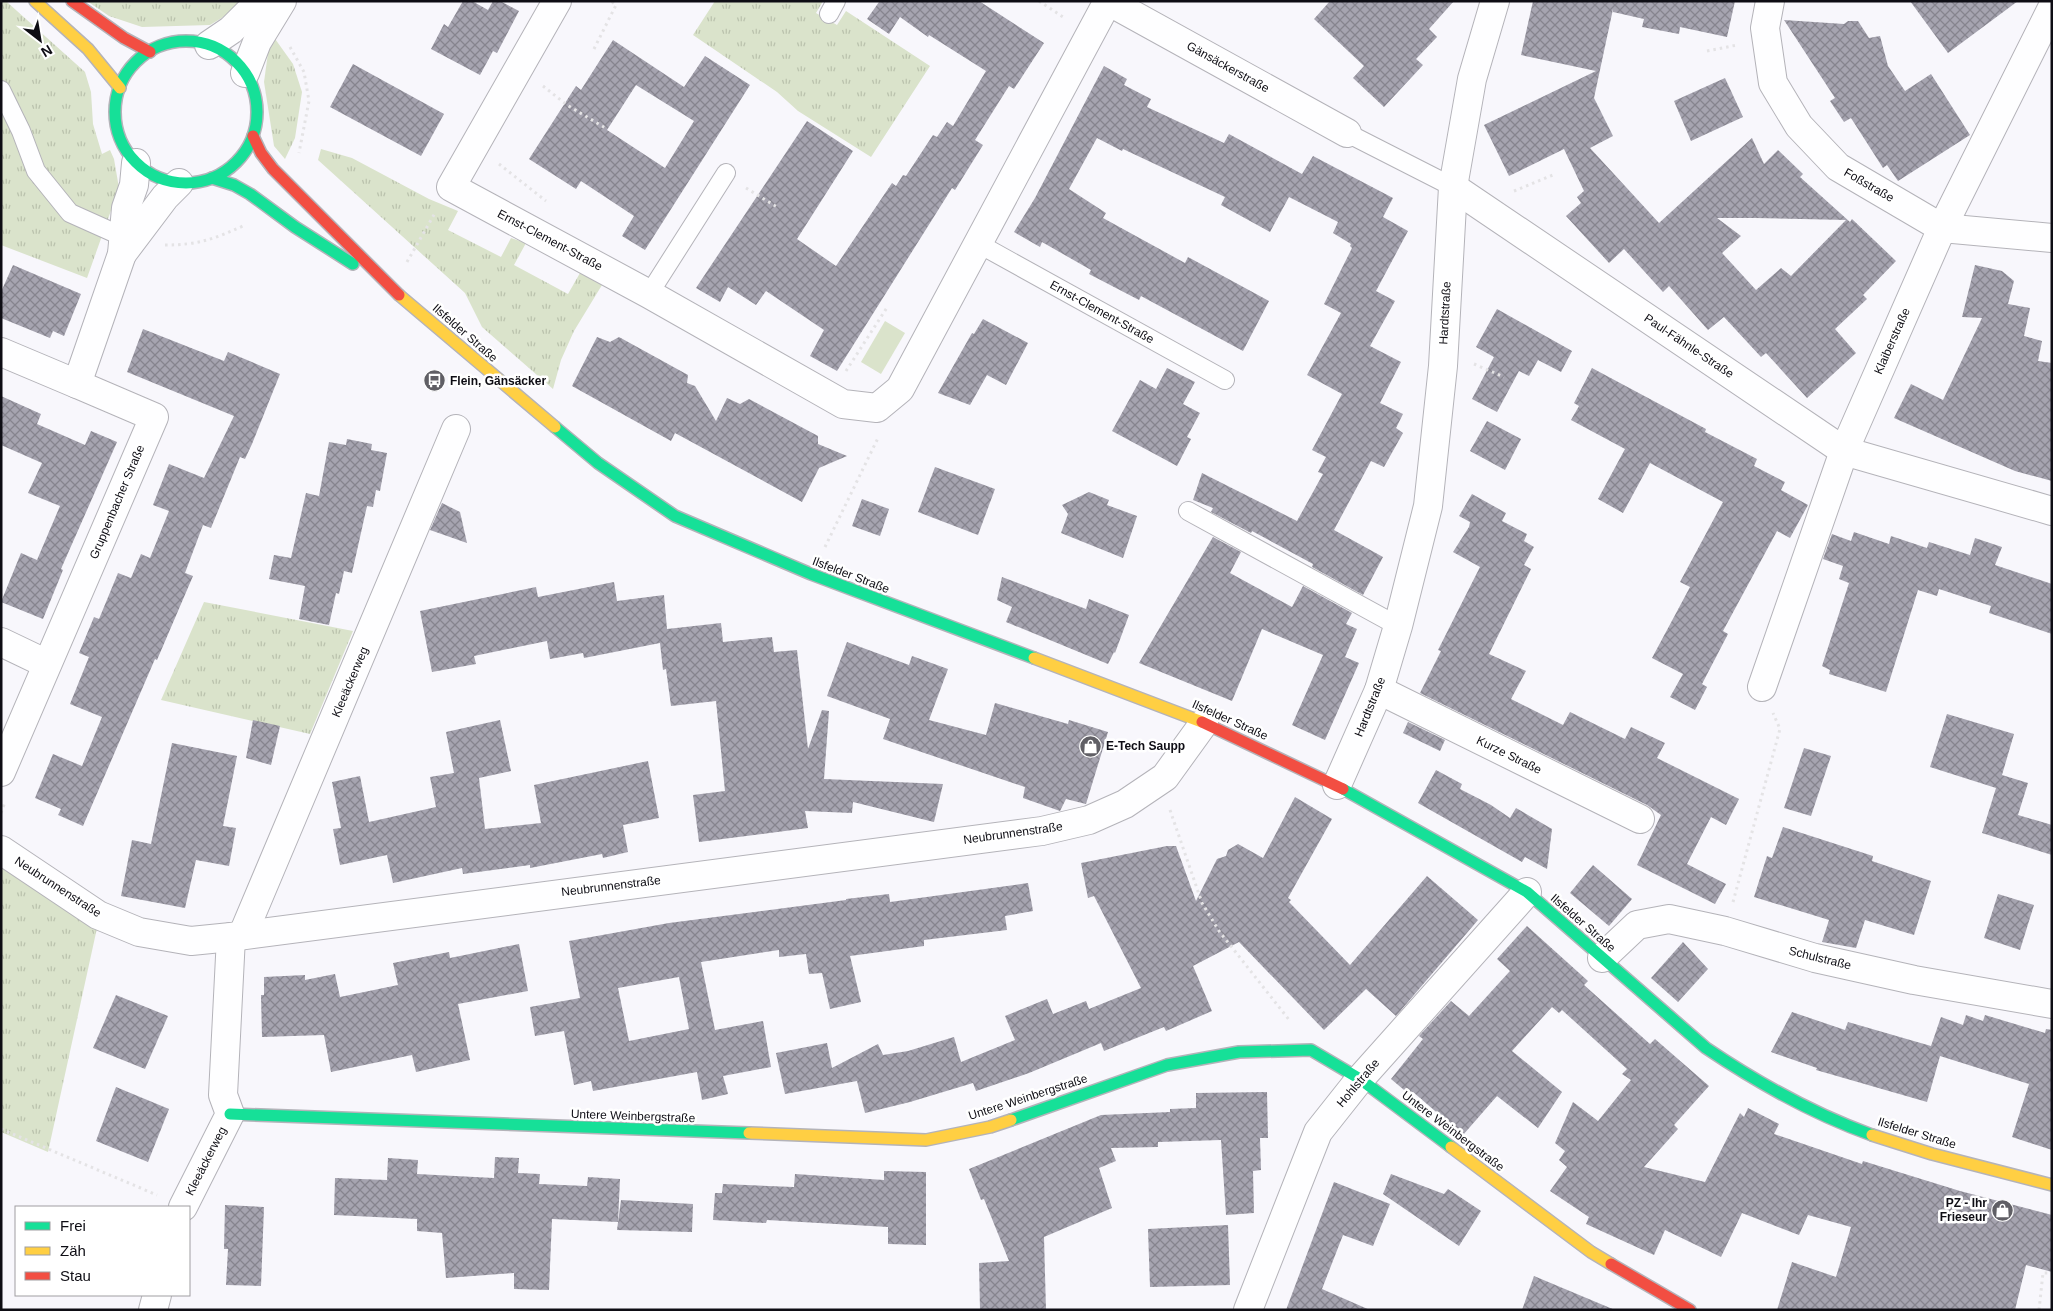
<svg xmlns="http://www.w3.org/2000/svg" width="2053" height="1311" font-family="Helvetica,sans-serif">
<style>
.grass{fill:url(#grass-tufts)}
.park{fill:#dae3cb}
.building{fill:url(#building-cross-hatch);fill-rule:evenodd}
.lines{fill:none;stroke-linecap:round;stroke-linejoin:round}
.lane-casing{stroke:#b4b3b9;stroke-width:20}
.street-casing{stroke:#b4b3b9;stroke-width:30}
.fast-casing{stroke:#b4b3b9;stroke-width:14}
.slow-casing{stroke:#b4b3b9;stroke-width:14}
.jam-casing{stroke:#b4b3b9;stroke-width:14}
.path{stroke:#e4e3e5;stroke-width:3;stroke-dasharray:2.5 4;stroke-linecap:butt}
.lane{stroke:#fefeff;stroke-width:18}
.street{stroke:#fefeff;stroke-width:28}
.fast{stroke:#16e098;stroke-width:11}
.slow{stroke:#ffcf43;stroke-width:11}
.jam{stroke:#f24e42;stroke-width:11}
.labels{text-anchor:middle;dominant-baseline:central;stroke-width:5;stroke-linejoin:round;paint-order:stroke}
.street-label{font-size:12px;fill:#0e0d14;stroke:#fff}
.poi-label{font-size:12px;font-weight:bold;fill:#0e0d14;stroke:#fff;text-anchor:start}
</style>
<defs>
<pattern id="grass-tufts" width="24" height="20" patternUnits="userSpaceOnUse" patternTransform="scale(1.25)"><rect width="24" height="20" fill="#dae3cb"/><path d="M3 7l-1-3M5 7V3M7 7l1-3M15 17l-1-3M17 17v-4M19 17l1-3" fill="none" stroke="#bac2ad"/></pattern>
<pattern id="building-cross-hatch" width="8" height="8" patternUnits="userSpaceOnUse" patternTransform="scale(1.25)"><rect width="8" height="8" fill="#a6a4b0"/><path d="M0 0l8 8M0 8l8-8" fill="none" stroke="#86848e"/></pattern>
</defs>
<rect width="100%" height="100%" fill="#f8f7fc"/>
<g class="grass">
<polygon points="1,1 7,2 85,72 91,92 93,124 102,154 110,150 114,159 119,188 87,278 1,245"/>
<polygon points="87,1 242,1 235,10 210,25 142,27 109,16"/>
<polygon points="715,1 823,1 816,13 837,25 846,11 930,66 871,157 798,111 777,92 693,35"/>
<polygon points="273,36 293,64 302,92 295,138 285,159 274,146 264,82 268,53"/>
<polygon points="321,149 352,158 429,199 458,211 448,230 501,257 511,238 526,243 514,265 568,294 580,273 602,285 574,331 561,360 553,389 482,327 465,293 318,160"/>
<polygon points="204,602 353,631 310,734 161,700"/>
<polygon points="1,845 97,928 48,1152 1,1132"/>
</g>
<polygon class="park" points="885,321 905,333 881,374 861,362"/>
<g class="building">
<polygon points="463,1 472,1 488,10 493,1 500,1 519,11 497,53 493,51 480,75 431,49 444,24 448,27"/>
<polygon points="877,1 979,1 1044,43 1014,89 1009,86 975,140 983,145 955,190 952,188 837,371 810,356 824,330 766,291 756,305 728,287 720,302 696,288 807,121 853,151 797,239 836,266 892,183 896,186 903,175 906,176 933,135 937,137 947,122 953,126 986,71 929,35 928,37 900,17 889,34 867,19 879,2"/>
<polygon points="1330,1 1454,1 1429,29 1437,37 1416,59 1423,65 1384,107 1353,78 1364,66 1314,19"/>
<path d="M1533 1H1735L1727 37 1680 27 1679 34 1642 27 1644 19 1613 12V9L1594 98 1613 136 1590 148 1659 223 1752 138 1764 164 1778 150 1803 174 1800 177 1850 222 1852 219 1896 261 1863 295 1867 299 1835 329 1856 353 1807 398 1766 353 1761 357 1724 317 1708 330 1669 286 1663 292 1624 249 1609 263 1566 216 1581 203 1577 197 1584 191 1564 149 1509 176 1484 125 1596 71 1521 55ZM1717 218H1755L1846 220 1791 276 1781 268 1756 290 1722 253 1741 236Z"/>
<polygon points="1910,1 2018,1 1948,53"/>
<polygon points="1784,20 1844,24 1848,21 1858,21 1869,38 1880,36 1888,66 1905,91 1931,74 1970,135 1898,181 1887,165 1883,168 1851,118 1844,122 1830,101 1835,98"/>
<path d="M613 40 684 87 705 56 750 85 645 250 622 236 634 216 581 181 576 189 529 159 576 86 581 90ZM636 85 694 121 665 168 607 130Z"/>
<polygon points="353,64 444,114 421,156 330,107"/>
<polygon points="1104,66 1127,79 1124,85 1151,99 1147,107 1224,143 1229,134 1302,174 1313,156 1393,198 1383,217 1408,231 1376,291 1395,301 1370,346 1401,362 1380,403 1403,414 1396,428 1403,433 1384,467 1371,461 1334,530 1383,557 1363,595 1312,567 1313,564 1252,531 1251,533 1211,512 1213,508 1193,500 1202,473 1297,521 1323,474 1318,472 1326,457 1312,450 1342,394 1307,375 1341,313 1324,304 1352,248 1350,246 1351,244 1333,233 1338,222 1289,197 1270,232 1221,205 1225,197 1123,149 1122,151 1097,138 1069,189 1106,213 1103,218 1185,263 1188,257 1269,301 1243,351 1141,296 1139,300 1089,274 1091,270 1042,242 1040,247 1014,232 1035,198"/>
<polygon points="1725,78 1743,117 1691,141 1674,101"/>
<polygon points="13,265 81,294 64,336 53,331 50,338 1,318 1,292"/>
<polygon points="1975,265 2002,271 2014,281 2008,304 2030,308 2024,336 2042,341 2038,361 2052,363 2052,481 2015,471 1894,418 1911,384 1943,400 1982,318 1962,317"/>
<polygon points="1497,309 1572,351 1561,372 1538,360 1529,376 1519,371 1497,412 1472,399 1494,357 1476,347"/>
<polygon points="983,319 1028,343 1006,385 987,375 970,405 938,393 972,333 974,334"/>
<polygon points="143,329 224,361 228,352 280,374 252,444 245,459 240,457 211,528 203,525 185,573 193,576 157,660 155,659 83,826 58,815 61,809 35,798 53,754 82,766 102,717 70,704 89,657 79,653 94,617 99,619 118,573 131,578 141,554 150,558 169,511 153,505 169,464 204,478 234,416 127,372"/>
<polygon points="597,337 610,342 619,337 688,375 687,383 695,386 716,421 727,398 740,404 749,399 818,436 818,444 847,456 819,468 802,502 675,433 671,441 572,386"/>
<polygon points="1167,368 1195,382 1183,404 1200,413 1187,437 1191,439 1177,466 1112,431 1140,380 1156,389"/>
<polygon points="1592,368 1706,429 1705,432 1757,459 1754,466 1785,482 1781,490 1808,505 1790,538 1777,531 1723,631 1728,634 1702,684 1707,687 1695,710 1670,697 1683,674 1652,658 1690,587 1680,582 1723,502 1650,463 1623,513 1598,499 1625,449 1571,420 1579,406 1574,403"/>
<polygon points="1,396 41,414 37,424 85,445 91,431 117,442 61,569 63,570 43,619 1,602 21,553 37,560 60,506 28,493 42,463 1,445"/>
<polygon points="1487,421 1521,439 1505,470 1470,451"/>
<polygon points="347,439 372,444 371,450 387,453 380,491 376,490 373,507 367,506 352,573 344,571 339,594 336,593 329,625 299,619 305,586 269,579 274,555 291,558 306,493 319,496 329,442 346,445"/>
<polygon points="935,467 995,489 978,535 918,512"/>
<polygon points="1089,492 1109,500 1107,505 1137,516 1123,558 1061,533 1068,514 1062,505"/>
<polygon points="1472,494 1506,513 1502,521 1527,534 1524,541 1534,547 1524,565 1531,569 1489,654 1526,671 1511,699 1563,725 1570,712 1625,739 1631,727 1665,743 1657,758 1739,799 1726,825 1711,817 1687,864 1726,884 1715,904 1637,865 1661,815 1647,805 1420,693 1441,651 1438,650 1480,567 1453,552 1469,527 1470,522 1459,516"/>
<polygon points="862,499 889,509 880,536 852,526"/>
<polygon points="442,503 460,512 467,543 430,530"/>
<polygon points="1854,532 1889,544 1891,536 1927,548 1929,542 1970,555 1975,538 2002,547 1995,565 2052,584 2052,634 1989,613 1991,606 1939,589 1937,596 1918,590 1886,692 1829,674 1830,670 1822,666 1849,583 1839,579 1843,566 1823,559 1832,534 1851,541"/>
<polygon points="1213,537 1241,552 1230,573 1292,607 1303,586 1352,613 1346,624 1357,629 1345,657 1359,663 1325,740 1292,725 1323,655 1262,629 1232,701 1139,663"/>
<polygon points="1002,577 1086,609 1089,599 1129,615 1115,653 1114,652 1108,664 1006,622 1012,607 997,600"/>
<polygon points="614,582 617,601 664,595 667,629 721,623 723,642 772,637 774,652 797,650 808,749 822,710 829,711 824,779 943,784 934,822 853,802 852,813 805,811 808,828 699,842 693,795 725,791 716,701 671,706 666,669 663,670 660,643 584,658 583,653 550,659 547,641 474,656 476,664 432,672 420,611 536,587 538,597"/>
<polygon points="847,642 909,665 912,656 948,669 929,720 986,735 995,703 1068,724 1069,720 1108,732 1086,804 1066,799 1060,811 1023,798 1025,787 883,739 890,719 827,696"/>
<polygon points="1947,714 2014,734 2002,775 2028,783 2018,815 2052,825 2052,855 1982,833 1996,788 1930,767"/>
<polygon points="253,720 280,726 271,765 246,758"/>
<polygon points="500,720 511,771 479,778 485,829 541,823 534,785 648,761 659,818 623,825 628,852 603,858 602,854 530,868 530,865 463,874 462,868 393,883 387,855 340,865 333,829 341,828 332,782 360,776 369,822 436,807 430,777 454,773 446,732"/>
<polygon points="1408,722 1445,740 1440,751 1403,733"/>
<polygon points="172,743 237,756 223,826 236,828 229,866 196,860 185,908 121,896 132,840 151,844"/>
<polygon points="1804,748 1831,756 1811,816 1784,808"/>
<polygon points="1436,770 1462,784 1460,789 1491,805 1510,818 1516,808 1552,829 1547,869 1525,857 1522,862 1418,803"/>
<polygon points="1295,797 1332,819 1288,898 1291,900 1289,902 1350,965 1427,876 1478,920 1396,1016 1366,989 1324,1030 1239,942 1193,966 1212,1011 1166,1031 1164,1027 1104,1051 1101,1043 1029,1073 976,1091 973,1083 910,1102 865,1113 857,1081 785,1094 776,1053 827,1043 832,1068 878,1044 883,1055 908,1051 954,1037 961,1062 1015,1040 1005,1016 1047,999 1053,1014 1086,1001 1089,1009 1141,988 1094,896 1088,898 1081,863 1167,846 1176,846 1196,901 1217,859 1226,856 1228,850 1238,844 1263,858"/>
<polygon points="1783,827 1873,856 1872,861 1931,881 1914,935 1865,920 1856,948 1822,942 1829,920 1754,897 1767,856 1772,858"/>
<polygon points="1593,865 1632,899 1609,926 1570,893"/>
<path d="M1028 883 1033 911 1005 916 1007 930 924 940V946L850 956 861 1002 830 1009 822 973 809 974 806 954 779 957V950L701 962 715 1030 763 1021 771 1067 723 1076 728 1094 702 1100 697 1072 593 1091 591 1081 574 1085 564 1031 535 1036 530 1007 580 998 569 941 669 923 846 900V899L889 894 890 902ZM679 977 689 1029 629 1041 618 988Z"/>
<polygon points="1998,894 2034,905 2020,950 1984,938"/>
<polygon points="1527,926 1588,981 1584,985 1650,1044 1655,1039 1709,1086 1674,1125 1678,1129 1644,1167 1705,1182 1740,1113 1744,1117 1748,1108 1779,1124 1774,1134 1862,1164 1863,1161 1960,1191 2052,1215 2052,1272 2026,1265 2015,1310 1777,1310 1792,1262 1836,1277 1851,1227 1808,1215 1799,1235 1742,1213 1721,1257 1665,1230 1654,1255 1586,1224 1589,1217 1550,1191 1567,1167 1559,1160 1565,1151 1555,1143 1573,1102 1598,1121 1631,1080 1622,1074 1627,1069 1562,1010 1559,1013 1552,1007 1512,1051 1562,1092 1538,1128 1497,1096 1463,1135 1413,1092 1410,1095 1391,1079 1423,1039 1419,1036 1451,1001 1469,1016 1510,971 1497,959"/>
<polygon points="1683,942 1708,969 1678,1002 1651,978"/>
<polygon points="519,944 528,991 458,1004 470,1060 416,1072 412,1055 331,1072 324,1035 262,1037 261,995 264,995 264,977 305,975 305,980 335,974 340,997 398,985 393,963 449,952 450,958"/>
<polygon points="116,995 168,1016 145,1069 93,1048"/>
<polygon points="1792,1012 1845,1030 1848,1022 1931,1046 1941,1017 1963,1025 1966,1015 1983,1021 1985,1015 2045,1033 2046,1029 2052,1030 2052,1150 2012,1137 2029,1084 1940,1056 1927,1102 1816,1070 1817,1068 1771,1052"/>
<polygon points="116,1087 169,1109 148,1162 96,1141"/>
<polygon points="1267,1092 1268,1138 1260,1138 1261,1170 1253,1171 1254,1213 1226,1215 1221,1140 1158,1142 1158,1147 1111,1148 1116,1161 1099,1168 1112,1208 1044,1237 1046,1310 980,1310 979,1263 1009,1261 984,1199 981,1200 969,1169 1101,1115 1170,1112 1170,1109 1196,1108 1196,1093"/>
<polygon points="495,1157 519,1158 518,1173 540,1174 539,1184 587,1186 588,1177 620,1179 618,1222 552,1219 549,1290 514,1289 514,1273 446,1278 442,1233 417,1231 417,1219 334,1215 335,1178 387,1180 388,1158 418,1160 417,1174 494,1178"/>
<polygon points="884,1171 926,1172 926,1245 888,1244 888,1227 767,1220 766,1223 713,1220 715,1193 722,1193 723,1184 794,1187 795,1174 884,1180"/>
<polygon points="1391,1174 1444,1194 1448,1189 1481,1211 1459,1246 1383,1194"/>
<polygon points="1334,1182 1390,1204 1373,1246 1343,1235 1322,1289 1370,1310 1286,1310"/>
<polygon points="621,1200 693,1204 692,1232 617,1230"/>
<polygon points="225,1205 264,1207 261,1286 226,1285 228,1249 224,1249"/>
<polygon points="1228,1225 1230,1285 1150,1287 1148,1229"/>
<polygon points="1534,1276 1615,1310 1522,1310"/>
</g>
<g class="lines">
<defs>
<g id="lane">
<polyline points="829,14 836,1"/>
<polyline points="1,90 21,131 36,171 70,213 128,239"/>
<polyline points="1347,133 1453,187"/>
<polyline points="979,244 1225,380"/>
<polyline points="649,294 726,173"/>
<polyline points="1188,511 1398,626"/>
</g>
<g id="street">
<polyline points="557,1 451,187 649,294 843,404 877,408 900,389 1108,1"/>
<polyline points="1108,1 1347,133"/>
<polyline points="1770,1 1765,28 1773,83 1799,126 1838,167 1942,228 2052,238"/>
<polyline points="209,45 231,30 260,1"/>
<polyline points="245,73 257,42 282,1"/>
<polyline points="1453,187 1844,451 2052,511"/>
<polyline points="122,254 165,197 179,183"/>
<polyline points="1,352 77,384 122,254 126,208 134,185 136,163"/>
<polyline points="1,642 47,664"/>
<polyline points="1762,687 1844,451 1942,228 2052,8"/>
<polyline points="1379,690 1640,819"/>
<polyline points="1,772 154,417 77,384"/>
<polyline points="1337,785 1379,690 1398,626 1428,506 1443,366 1453,187 1472,79 1495,1"/>
<polyline points="1,850 98,915 139,932 191,941 231,937 1042,831 1089,820 1125,804 1165,777 1204,723"/>
<polyline points="243,934 456,429"/>
<polyline points="1602,958 1637,925 1669,919 1725,931 1815,958 1914,980 2052,1004"/>
<polyline points="183,1207 230,1114 223,1095 231,937"/>
<polyline points="153,1310 157,1295"/>
<polyline points="1248,1310 1318,1132 1360,1079 1527,892"/>
</g>
<g id="fast">
<circle cx="186" cy="112" r="71"/>
<polyline points="212,178 234,185 250,194 295,227 353,264"/>
<polyline points="555,427 598,463 675,516 811,574 1034,658"/>
<path d="M1343 789 1527 892 1706 1048C1758 1083 1813 1114 1872 1135"/>
<polyline points="230,1114 749,1133"/>
<polyline points="1011,1120 1167,1065 1239,1052 1311,1050 1360,1079 1451,1147"/>
</g>
<g id="slow">
<polyline points="35,1 88,49 120,88"/>
<polyline points="399,295 555,427"/>
<polyline points="1034,658 1202,722"/>
<polyline points="749,1133 926,1140 990,1127 1011,1120"/>
<polyline points="1872,1135 1932,1154 2052,1185"/>
<polyline points="1451,1147 1591,1252 1611,1264"/>
</g>
<g id="jam">
<polyline points="72,1 124,38 150,52"/>
<polyline points="253,136 261,153 273,169 399,295"/>
<polyline points="1202,722 1343,789"/>
<polyline points="1611,1264 1690,1310"/>
</g>
</defs>
<use href="#lane" class="lane-casing"/>
<use href="#street" class="street-casing"/>
<use href="#fast" class="fast-casing"/>
<use href="#slow" class="slow-casing"/>
<use href="#jam" class="jam-casing"/>
<g class="path">
<polyline points="1039,1 1066,19"/>
<polyline points="290,47 304,72 309,101 299,153"/>
<polyline points="594,49 616,5 611,1"/>
<polyline points="1707,51 1737,45"/>
<polyline points="543,86 567,105 607,129"/>
<polyline points="499,164 546,201"/>
<polyline points="746,188 777,207"/>
<polyline points="1514,191 1553,175"/>
<path d="M165 245C198 245 214 239 243 226"/>
<polyline points="407,262 435,213"/>
<polyline points="1474,364 1504,377"/>
<polyline points="846,371 888,306"/>
<polyline points="825,547 878,438"/>
<polyline points="1170,810 1202,903 1219,931 1290,1021"/>
<polyline points="1,813 5,802"/>
<polyline points="1733,902 1780,729 1773,713"/>
<polyline points="1,1129 157,1195"/>
<polyline points="2039,1310 2043,1273 2052,1273"/>
</g>
<use href="#lane" class="lane"/>
<use href="#street" class="street"/>
<use href="#fast" class="fast"/>
<use href="#slow" class="slow"/>
<use href="#jam" class="jam"/>
</g>
<defs>
<symbol id="bus-disc" viewBox="-11 -11 22 22"><circle r="9.5" fill="#605f65" stroke="#fff"/><path d="M-5-6H5V4H4V6H2V4H-2V6H-4V4H-5ZM-3.5-4V0h7V-4ZM-3.5 1.2v1.5H-2V1.2ZM2 1.2v1.5H3.5V1.2Z" fill="#fff"/></symbol>
<symbol id="shop-disc" viewBox="-11 -11 22 22"><circle r="9.5" fill="#605f65" stroke="#fff"/><path d="M-5-2.5h2.3a2.7 3.5 0 0 1 5.4 0H5L5.5 6h-11ZM-1.5-2.5h3a1.5 2.3 0 0 0-3 0Z" fill="#fff"/></symbol>
</defs>
<g fill-rule="evenodd">
<use href="#bus-disc" x="422" y="368" width="25" height="25"/>
<use href="#shop-disc" x="1078" y="734" width="25" height="25"/>
<use href="#shop-disc" x="1990" y="1198" width="25" height="25"/>
</g>
<g class="labels">
<g class="street-label">
<text transform="translate(1228 67) rotate(29)">Gänsäckerstraße</text>
<text transform="translate(1869 185) rotate(30)">Foßstraße</text>
<text transform="translate(550 240) rotate(28)">Ernst-Clement-Straße</text>
<text transform="translate(1102 312) rotate(29)">Ernst-Clement-Straße</text>
<text transform="translate(1445 313) rotate(-87)">Hardtstraße</text>
<text transform="translate(465 333) rotate(41)">Ilsfelder Straße</text>
<text transform="translate(1892 341) rotate(-66)">Klaiberstraße</text>
<text transform="translate(1689 346) rotate(34)">Paul-Fähnle-Straße</text>
<text transform="translate(117 502) rotate(-67)">Gruppenbacher Straße</text>
<text transform="translate(851 575) rotate(21)">Ilsfelder Straße</text>
<text transform="translate(350 682) rotate(-67)">Kleeäckerweg</text>
<text transform="translate(1370 707) rotate(-68)">Hardtstraße</text>
<text transform="translate(1230 720) rotate(24)">Ilsfelder Straße</text>
<text transform="translate(1509 755) rotate(26)">Kurze Straße</text>
<text transform="translate(1013 833) rotate(-8)">Neubrunnenstraße</text>
<text transform="translate(611 886) rotate(-7)">Neubrunnenstraße</text>
<text transform="translate(58 887) rotate(33)">Neubrunnenstraße</text>
<text transform="translate(1583 923) rotate(41)">Ilsfelder Straße</text>
<text transform="translate(1820 958) rotate(14)">Schulstraße</text>
<text transform="translate(1358 1083) rotate(-50)">Hohlstraße</text>
<text transform="translate(1028 1097) rotate(-18)">Untere Weinbergstraße</text>
<text transform="translate(633 1116) rotate(2)">Untere Weinbergstraße</text>
<text transform="translate(1453 1131) rotate(37)">Untere Weinbergstraße</text>
<text transform="translate(1917 1133) rotate(17)">Ilsfelder Straße</text>
<text transform="translate(206 1161) rotate(-63)">Kleeäckerweg</text>
</g>
<g class="poi-label">
<text x="450" y="381">Flein, Gänsäcker</text>
<text x="1106" y="746">E-Tech Saupp</text>
<text x="1987" y="1203" text-anchor="end">PZ - Ihr<tspan x="1987" dy="14">Frieseur</tspan></text>
</g>
</g>
<rect width="2053" height="1311" fill="none" stroke="#0e0d14" stroke-width="5"/>
<rect x="15" y="1206" width="175" height="90" fill="#ffffff" stroke="#9f9ea1"/>
<rect x="25" y="1222" width="25" height="8" fill="#16e098" stroke="#9f9ea1"/>
<text x="60" y="1231" font-size="15" fill="#0e0d14">Frei</text>
<rect x="25" y="1247" width="25" height="8" fill="#ffcf43" stroke="#9f9ea1"/>
<text x="60" y="1256" font-size="15" fill="#0e0d14">Zäh</text>
<rect x="25" y="1272" width="25" height="8" fill="#f24e42" stroke="#9f9ea1"/>
<text x="60" y="1281" font-size="15" fill="#0e0d14">Stau</text>
<g transform="translate(40 40) rotate(149)" stroke="#ffffff" stroke-width="4" paint-order="stroke">
<path d="M0-4L9 19L0 12L-9 19Z" fill="#0e0d14"/>
<text y="-8" font-size="14" font-weight="bold" text-anchor="middle" fill="#0e0d14">N</text>
</g>
</svg>
